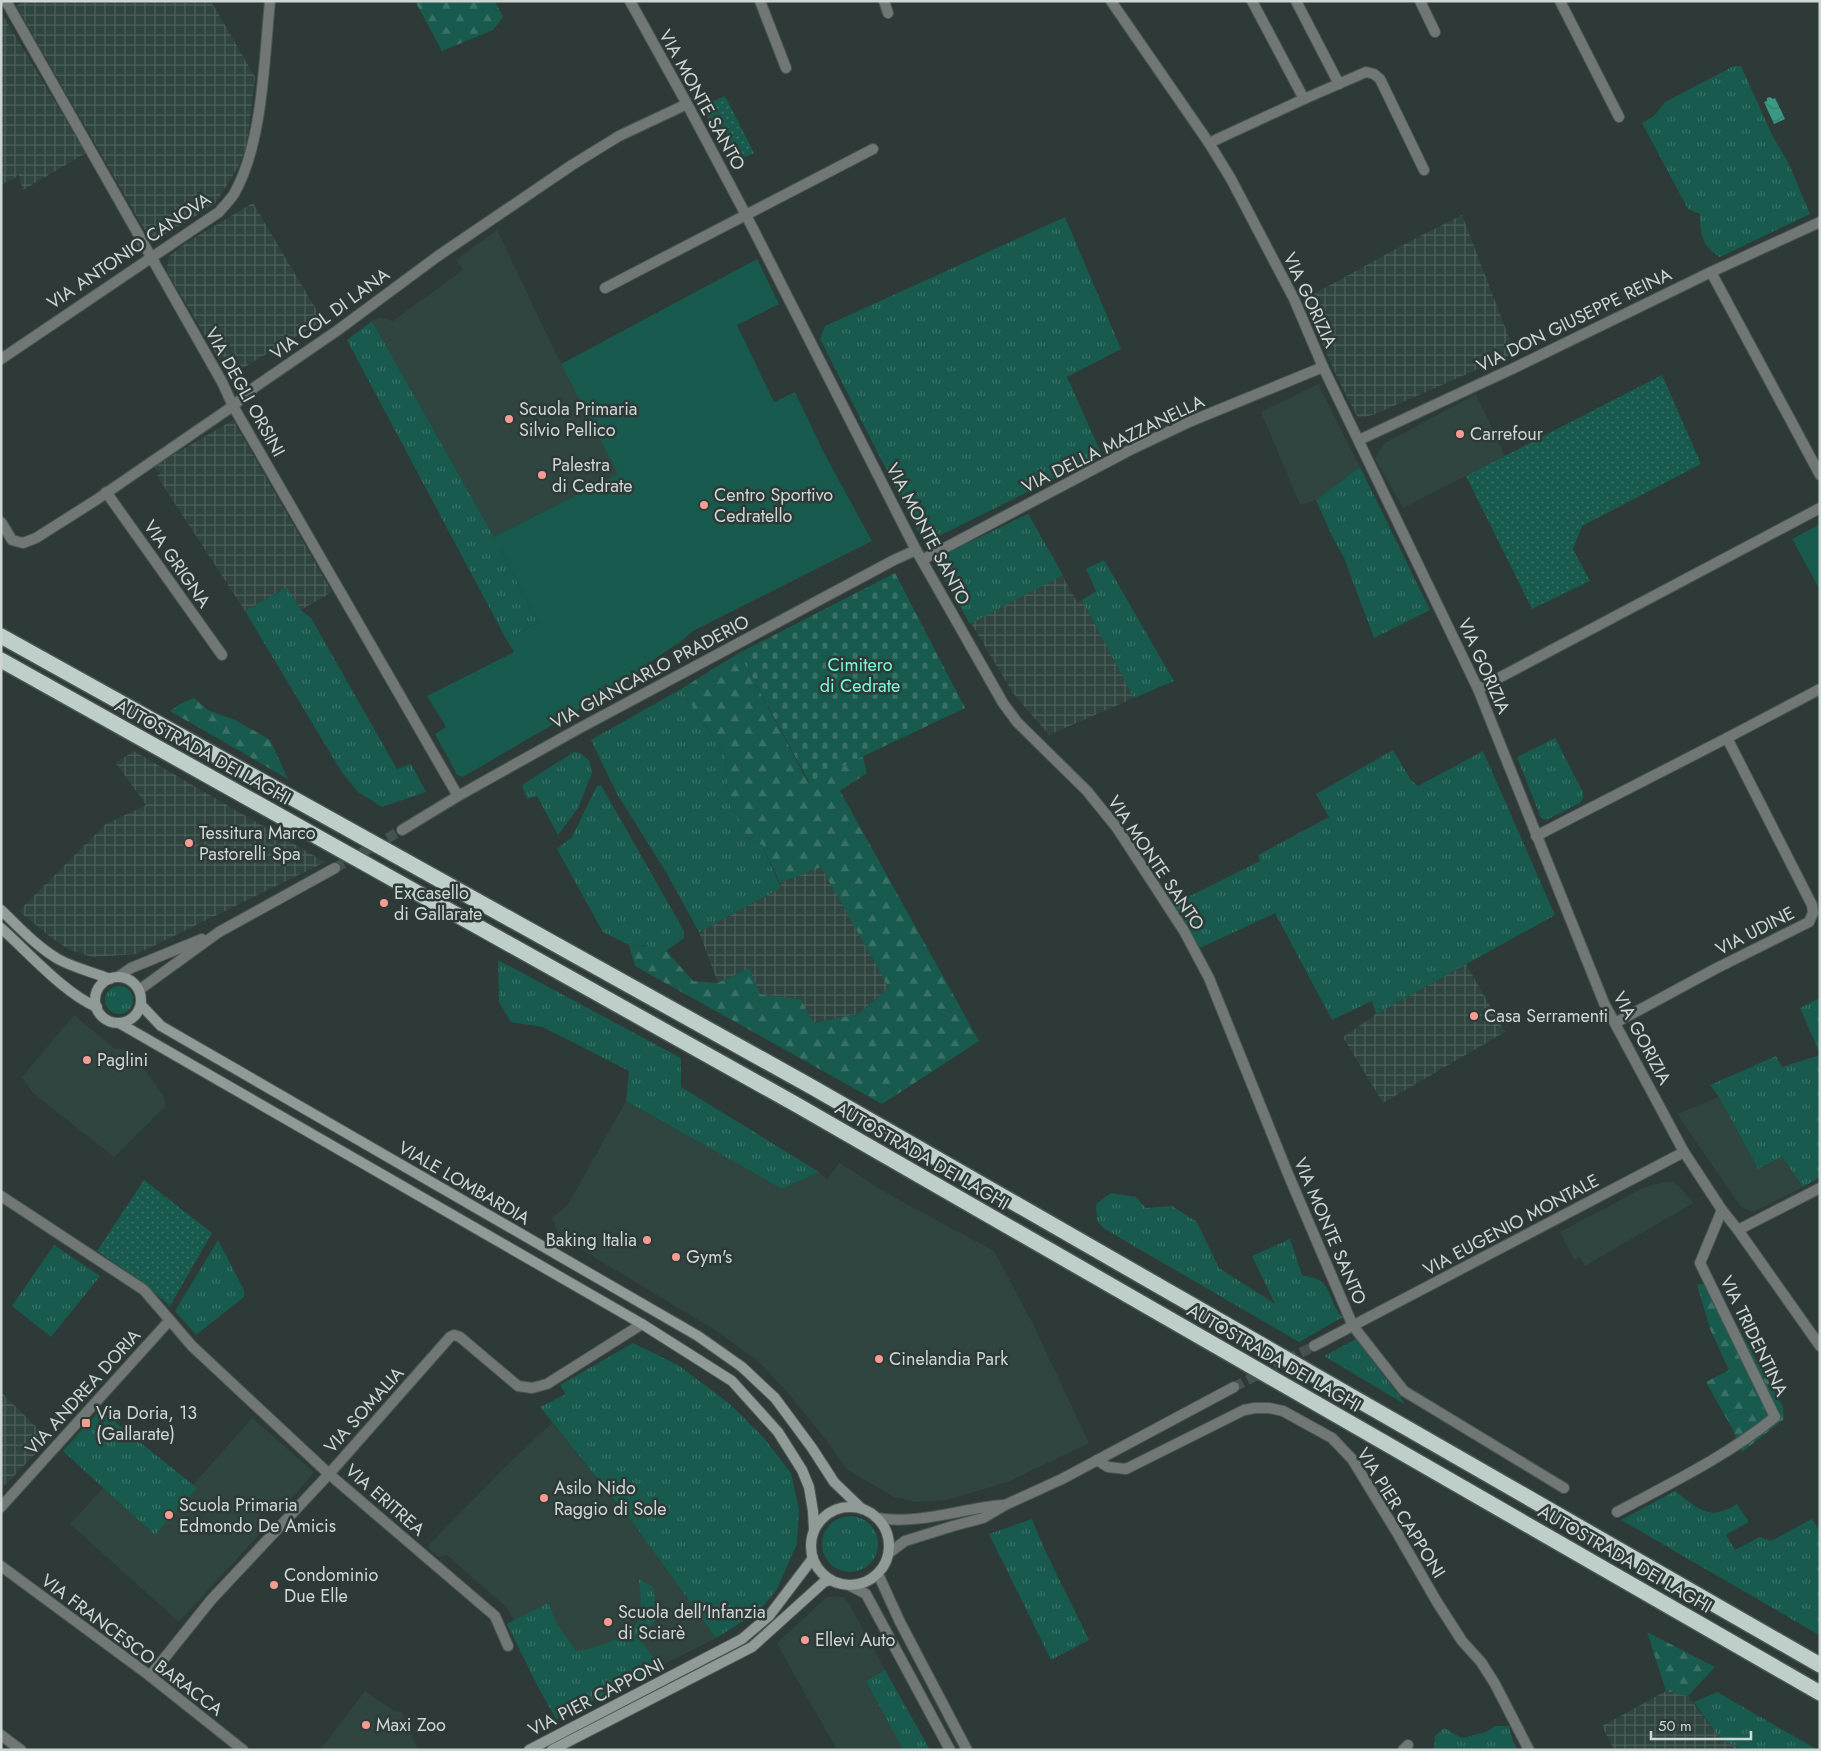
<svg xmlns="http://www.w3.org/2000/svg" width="1821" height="1751" font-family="Jost,sans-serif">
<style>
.built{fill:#30453f}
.industrial{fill:url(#industrial-grid)}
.grass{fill:url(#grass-tufts)}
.forest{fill:url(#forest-firs)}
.cemetery{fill:url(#cemetery-stones)}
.park{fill:url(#park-dots)}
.garden{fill:#185a4d}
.water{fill:url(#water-waves)}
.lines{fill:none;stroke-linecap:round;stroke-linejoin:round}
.minor-tunnel{stroke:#45524f;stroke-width:10;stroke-dasharray:10 5;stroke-linecap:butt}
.tertiary-tunnel{stroke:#45524f;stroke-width:10;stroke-dasharray:10 5;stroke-linecap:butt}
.minor-casing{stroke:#4a5653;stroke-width:12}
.tertiary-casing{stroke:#4a5653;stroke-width:12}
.secondary-casing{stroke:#4a5653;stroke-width:12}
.motorway-casing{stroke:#4a5653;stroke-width:18}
.minor{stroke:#707775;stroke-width:10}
.tertiary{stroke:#707775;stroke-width:10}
.secondary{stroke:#909a97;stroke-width:10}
.motorway{stroke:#becec9;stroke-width:15}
.poi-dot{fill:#f59c93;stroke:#2d3a37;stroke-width:2}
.labels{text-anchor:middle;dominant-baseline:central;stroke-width:5;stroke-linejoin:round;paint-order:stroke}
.street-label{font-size:18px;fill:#cfd7d5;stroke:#2d3a37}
.poi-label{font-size:18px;fill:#cfd7d5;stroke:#2d3a37;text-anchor:start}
.park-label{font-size:18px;fill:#78fcdd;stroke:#2d3a37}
</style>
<defs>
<pattern id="industrial-grid" width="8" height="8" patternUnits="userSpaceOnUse" patternTransform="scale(1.25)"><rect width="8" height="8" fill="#30453f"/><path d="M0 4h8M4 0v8" fill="none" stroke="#4d5f5a"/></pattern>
<pattern id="grass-tufts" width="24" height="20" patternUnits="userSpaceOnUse" patternTransform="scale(1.25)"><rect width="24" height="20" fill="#185a4d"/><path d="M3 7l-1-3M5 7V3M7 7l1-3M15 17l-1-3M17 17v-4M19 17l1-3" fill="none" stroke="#397166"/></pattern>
<pattern id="forest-firs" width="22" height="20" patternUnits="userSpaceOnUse" patternTransform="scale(1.25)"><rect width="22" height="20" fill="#185a4d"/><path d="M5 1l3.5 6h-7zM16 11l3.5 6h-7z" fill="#397166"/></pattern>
<pattern id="cemetery-stones" width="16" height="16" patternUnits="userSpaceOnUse" patternTransform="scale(1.25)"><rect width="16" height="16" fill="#185a4d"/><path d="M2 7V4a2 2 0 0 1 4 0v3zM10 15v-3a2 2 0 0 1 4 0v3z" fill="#397166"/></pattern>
<pattern id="park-dots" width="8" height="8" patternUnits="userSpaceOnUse" patternTransform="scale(1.25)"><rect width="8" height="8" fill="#185a4d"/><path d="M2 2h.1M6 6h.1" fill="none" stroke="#397166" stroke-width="1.8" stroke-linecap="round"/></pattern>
<pattern id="water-waves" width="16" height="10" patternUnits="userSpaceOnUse" patternTransform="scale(1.25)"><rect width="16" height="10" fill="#399983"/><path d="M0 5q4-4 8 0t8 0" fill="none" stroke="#3a7e6f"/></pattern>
</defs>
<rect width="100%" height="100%" fill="#2d3a37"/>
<g class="built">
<polygon points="497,230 561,364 619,474 494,537 372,321 379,317 393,321 463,270 456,260"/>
<polygon points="1318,384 1360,467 1316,500 1300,505 1261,412"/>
<polygon points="1476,394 1505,456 1403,508 1375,459 1383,444"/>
<polygon points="74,1015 115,1049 123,1049 137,1059 163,1095 166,1106 114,1157 33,1093 22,1077"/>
<polygon points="1719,1097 1758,1169 1782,1157 1803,1187 1753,1212 1741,1207 1677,1114"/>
<polygon points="626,1101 782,1189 819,1172 827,1180 839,1163 892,1196 994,1251 1032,1322 1089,1443 1010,1481 948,1500 915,1502 894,1497 846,1469 826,1440 788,1393 758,1361 713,1329 559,1236 552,1218 567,1206"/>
<polygon points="1669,1181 1679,1186 1693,1203 1585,1266 1580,1257 1574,1260 1560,1232 1645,1187"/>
<polygon points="100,1410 193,1485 252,1418 314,1472 280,1512 270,1504 258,1517 267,1526 179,1622 70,1524 103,1488 63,1451"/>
<polygon points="552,1423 636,1527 716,1638 556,1719 537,1685 507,1624 513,1621 508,1609 447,1555 439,1557 427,1547 502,1470"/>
<polygon points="827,1597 844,1597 850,1605 885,1670 866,1681 903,1750 837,1750 780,1649 777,1643"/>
<polygon points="365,1691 392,1710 402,1712 418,1750 320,1750"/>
</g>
<g class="industrial">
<polygon points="24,1 211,1 255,77 247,145 239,166 215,204 152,243 16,6"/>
<polygon points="1,12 86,153 23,190 18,174 15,178 1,185"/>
<polygon points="253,203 323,321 229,376 167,272 167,267 169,256 187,242"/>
<polygon points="1462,215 1515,353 1373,415 1358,418 1337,377 1303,300 1412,240"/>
<polygon points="233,420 332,592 301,610 287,587 245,611 157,476 160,474 154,466"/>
<polygon points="1028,514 1077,602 1082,600 1134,698 1049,735 1013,693 938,568 941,556"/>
<polygon points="134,751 325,862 137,954 92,957 70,950 53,939 19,911 106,824 146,805 116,763"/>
<polygon points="821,866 889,988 858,1014 813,1023 799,999 760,994 749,969 718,983 699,932 781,888 780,883"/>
<polygon points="1466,964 1505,1032 1383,1103 1343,1037 1376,1014"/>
<polygon points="1,1392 49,1440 5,1485 1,1482"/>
<polygon points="1666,1691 1688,1696 1721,1740 1745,1750 1614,1750 1602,1726"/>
</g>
<g class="grass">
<path d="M1734 66H1741L1773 137 1788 162 1810 214 1720 257C1702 247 1700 233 1700 214L1688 209 1642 123 1654 116 1665 102Z"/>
<polygon points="1065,217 1121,349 1067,377 1102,455 929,541 921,538 820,339 825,326"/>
<polygon points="372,321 494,537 538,623 506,639 347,340"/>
<polygon points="1360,467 1430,610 1374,638 1344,558 1332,536 1316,500"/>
<polygon points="1028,514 1063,575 970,624 938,568 941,556"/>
<polygon points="1104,560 1174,681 1134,698 1082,600 1096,591 1086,569"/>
<polygon points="287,587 301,610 311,618 397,769 411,764 426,792 382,807 358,792 341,771 245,611"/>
<polygon points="681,689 725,754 728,789 742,835 762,845 781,888 699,932 666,872 617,794 591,740"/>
<polygon points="1555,738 1583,792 1583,798 1580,803 1546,820 1541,818 1517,757"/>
<polygon points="1393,750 1411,780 1418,786 1483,751 1555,915 1376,1014 1372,1001 1332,1020 1275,913 1200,948 1174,904 1260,861 1258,855 1329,817 1316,794"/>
<polygon points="574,752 580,753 589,760 592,773 578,808 558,835 537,796 527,799 522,785"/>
<polygon points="601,785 684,931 684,938 666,951 662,946 629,945 603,932 557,849 572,837 597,786"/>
<polygon points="498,960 681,1058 681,1087 819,1172 782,1189 626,1101 629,1071 543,1027 511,1022 499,1002"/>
<circle cx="119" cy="1000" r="14"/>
<polygon points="1820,998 1820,1054 1800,1008"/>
<polygon points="1820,1055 1820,1177 1803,1187 1782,1157 1758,1169 1719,1097 1710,1085 1776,1056 1782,1067"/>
<path d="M1111 1193 1136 1197 1146 1208 1172 1206 1197 1222 1219 1268 1275 1304 1252 1256 1290 1239 1302 1275C1308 1277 1318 1278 1322 1282 1333 1293 1331 1307 1343 1317L1299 1342 1103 1228 1097 1220 1096 1204Z"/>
<polygon points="218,1240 244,1290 244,1297 196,1335 175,1311"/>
<polygon points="54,1245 100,1276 51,1337 12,1306"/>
<polygon points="1356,1339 1406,1405 1324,1356"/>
<polygon points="633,1343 678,1365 730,1404 763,1437 791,1473 799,1509 797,1544 776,1591 758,1612 716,1638 636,1527 540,1407 566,1394 560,1385"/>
<polygon points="100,1410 197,1488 155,1535 63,1451"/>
<path d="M1675 1491C1698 1508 1709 1522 1737 1504L1749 1522 1726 1535 1735 1550 1760 1537 1771 1541 1812 1519 1820 1532 1819 1635 1621 1520Z"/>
<circle cx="850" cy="1544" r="28"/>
<path d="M1032 1519C1048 1561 1070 1599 1089 1640L1051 1660 989 1534Z"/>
<path d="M639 1579 653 1587 658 1615 641 1641 660 1666 556 1719 537 1685 507 1624 548 1603 558 1625 576 1651C596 1648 636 1637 640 1615 642 1604 640 1590 639 1579Z"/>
<polygon points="885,1670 930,1750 903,1750 866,1681"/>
<polygon points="1717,1692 1818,1750 1745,1750 1721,1740 1694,1702"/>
<polygon points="1495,1726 1509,1726 1513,1741 1518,1750 1434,1749 1435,1736 1444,1728 1462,1738 1486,1732"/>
</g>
<g class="forest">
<polygon points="415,1 495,1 503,17 493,30 442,51"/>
<polygon points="739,653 808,782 863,756 867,773 840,791 979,1041 882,1104 635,966 629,945 662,946 693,981 718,983 749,968 760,994 800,999 814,1023 858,1014 889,988 821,867 780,883 762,845 742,835 728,789 725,754 681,689"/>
<polygon points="194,698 208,710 235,720 270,740 288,779 170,711 180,704"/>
<polygon points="1697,1284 1714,1285 1783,1407 1784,1419 1742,1452 1733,1430 1706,1382 1729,1370 1710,1329"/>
<polygon points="1647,1632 1715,1667 1688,1696 1666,1691"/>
</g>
<polygon class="cemetery" points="895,573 965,708 809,782 739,653"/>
<g class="park">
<polygon points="725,96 754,153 731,164 702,106"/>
<polygon points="1662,375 1701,464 1582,526 1573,549 1590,581 1532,609 1466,476"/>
<polygon points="144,1180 212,1233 170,1306 141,1281 97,1251"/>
</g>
<g class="garden">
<path d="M757 259 779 304 737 325 774 402 795 392 823 451 872 541 691 632C677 648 652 656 641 673L463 777 457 775 435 734 446 727 427 696 514 652 506 639 538 623 494 537 618 474 561 364Z"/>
<polygon points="1820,524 1820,590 1792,539"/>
</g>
<polygon class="water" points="1770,97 1773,99 1775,98 1785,119 1774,124 1764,102 1767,101 1767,98"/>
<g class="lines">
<polyline class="minor-tunnel" points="335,868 402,830"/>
<polyline class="tertiary-tunnel" points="1234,1387 1314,1346"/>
<defs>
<g id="minor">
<polyline points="6,1 222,382 233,406 458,796"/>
<polyline points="630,1 687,104 746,215 916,550 1003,703 1017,722 1087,791 1117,828 1184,931 1209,978 1288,1174 1353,1326 1404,1391 1564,1488"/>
<polyline points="760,1 786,68"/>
<polyline points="884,1 888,13"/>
<polyline points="1252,1 1304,99"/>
<polyline points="1296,1 1339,84"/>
<polyline points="1420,1 1435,32"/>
<polyline points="1560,1 1619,117"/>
<polyline points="1209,143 1304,99 1366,72 1374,74 1380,79 1424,170"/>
<polyline points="1711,272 1820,475"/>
<polyline points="605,288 873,149"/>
<path d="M1 359 219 212C224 206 230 200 234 194 263 143 264 60 270 1"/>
<polyline points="1359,440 1514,368 1711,272 1820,222"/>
<polyline points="106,492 222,655"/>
<polyline points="1,522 12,540 23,543 36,538 96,500 233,406 255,387 338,330 438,256 572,165 619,136 687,104"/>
<polyline points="922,560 1130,450 1189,422 1323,367"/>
<polyline points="1478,689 1820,508"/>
<polyline points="402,830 458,796 578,729 894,560 916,550"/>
<polyline points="1536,836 1727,738 1820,689"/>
<polyline points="118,977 131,968 202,939"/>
<polyline points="139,990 219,932 335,868"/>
<polyline points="1615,1023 1715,969 1809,922 1813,913 1812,905 1727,738"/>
<polyline points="1,1196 144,1290 192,1346 329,1474 495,1616 508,1646"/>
<polyline points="1738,1230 1820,1188"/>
<polyline points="1097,1460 1108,1467 1126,1469 1244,1410 1255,1408 1269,1408 1283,1411 1332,1438 1352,1459 1396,1531 1437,1602 1462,1641 1481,1662 1495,1684 1529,1750"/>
<polyline points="1,1507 169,1321"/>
<path d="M1617 1512C1671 1483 1727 1456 1775 1417L1700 1263 1722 1210"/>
<polyline points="1,1566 150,1676 243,1750"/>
<polyline points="878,1574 900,1622 967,1750"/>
<polyline points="849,1585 866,1594 950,1750"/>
<polyline points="150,1676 211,1600 329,1474 450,1337 454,1335 460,1337 518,1386 532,1388 547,1384 642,1324"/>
<polyline points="1,1735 21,1750"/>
<polyline points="1403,1750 1408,1745"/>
</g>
<g id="tertiary">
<polyline points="1111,1 1209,143 1231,179 1294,299 1323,367 1478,689 1604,1003 1684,1152 1722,1210 1738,1230 1820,1346"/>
<polyline points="1314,1346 1684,1152"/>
<path d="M877 1518C920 1525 962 1508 1004 1505"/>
<polyline points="889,1553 905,1541 953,1526 983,1518 1005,1505 1062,1479 1234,1387"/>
</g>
<g id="secondary">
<path d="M1 910C19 927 37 947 58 959 74 968 93 972 110 979"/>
<path d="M1 928C27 951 66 995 97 1007"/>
<circle cx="118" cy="1000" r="23"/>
<polyline points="141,1005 161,1026 698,1336 742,1367 775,1398 812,1448 834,1482 862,1509"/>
<polyline points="119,1023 642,1324 732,1381 778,1432 802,1470 809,1487 813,1511 814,1530"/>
<circle cx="850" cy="1546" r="39"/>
<polyline points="529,1750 742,1639 769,1616 813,1558"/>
<polyline points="552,1750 752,1647 824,1582 831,1580"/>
</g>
<g id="motorway">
<polyline points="1,636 812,1087 1820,1665"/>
<polyline points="1,660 797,1105 1820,1693"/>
</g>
</defs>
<use href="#minor" class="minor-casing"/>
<use href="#tertiary" class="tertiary-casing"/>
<use href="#secondary" class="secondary-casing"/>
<use href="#motorway" class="motorway-casing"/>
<use href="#minor" class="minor"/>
<use href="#tertiary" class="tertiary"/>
<use href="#secondary" class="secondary"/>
<use href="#motorway" class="motorway"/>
</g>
<g class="poi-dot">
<circle cx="509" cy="419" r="5"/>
<circle cx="1460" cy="434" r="5"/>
<circle cx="542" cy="475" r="5"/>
<circle cx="704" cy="505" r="5"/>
<circle cx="189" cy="843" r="5"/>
<circle cx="384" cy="903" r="5"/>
<circle cx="1474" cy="1016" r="5"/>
<circle cx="87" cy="1060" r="5"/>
<circle cx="647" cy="1240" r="5"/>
<circle cx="676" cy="1257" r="5"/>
<circle cx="879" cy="1359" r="5"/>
<rect x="81" y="1418" width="10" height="10" rx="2.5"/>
<circle cx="544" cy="1498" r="5"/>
<circle cx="169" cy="1515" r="5"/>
<circle cx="274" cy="1585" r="5"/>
<circle cx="608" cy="1622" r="5"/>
<circle cx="805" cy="1640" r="5"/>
<circle cx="366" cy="1725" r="5"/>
</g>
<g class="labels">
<g class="street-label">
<text transform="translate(702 100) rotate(61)">VIA MONTE SANTO</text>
<text transform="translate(129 251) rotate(-34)">VIA ANTONIO CANOVA</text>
<text transform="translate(1310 300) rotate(65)">VIA GORIZIA</text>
<text transform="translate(330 314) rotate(-36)">VIA COL DI LANA</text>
<text transform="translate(1574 320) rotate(-26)">VIA DON GIUSEPPE REINA</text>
<text transform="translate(245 392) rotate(61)">VIA DEGLI ORSINI</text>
<text transform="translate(1113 444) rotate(-26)">VIA DELLA MAZZANELLA</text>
<text transform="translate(928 534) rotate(62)">VIA MONTE SANTO</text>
<text transform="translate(177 564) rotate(55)">VIA GRIGNA</text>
<text transform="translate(1484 666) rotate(66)">VIA GORIZIA</text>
<text transform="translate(650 672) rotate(-28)">VIA GIANCARLO PRADERIO</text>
<text transform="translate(203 752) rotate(29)">AUTOSTRADA DEI LAGHI</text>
<text transform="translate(1156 863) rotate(56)">VIA MONTE SANTO</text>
<text transform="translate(1755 931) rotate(-27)">VIA UDINE</text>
<text transform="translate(1642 1038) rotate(62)">VIA GORIZIA</text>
<text transform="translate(922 1156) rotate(30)">AUTOSTRADA DEI LAGHI</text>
<text transform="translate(464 1183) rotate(30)">VIALE LOMBARDIA</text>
<text transform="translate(1511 1225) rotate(-28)">VIA EUGENIO MONTALE</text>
<text transform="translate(1330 1231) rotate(67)">VIA MONTE SANTO</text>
<text transform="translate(1754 1336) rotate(64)">VIA TRIDENTINA</text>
<text transform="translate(1274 1358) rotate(30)">AUTOSTRADA DEI LAGHI</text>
<text transform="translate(83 1392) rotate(-48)">VIA ANDREA DORIA</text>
<text transform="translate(364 1410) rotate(-48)">VIA SOMALIA</text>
<text transform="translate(385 1500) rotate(41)">VIA ERITREA</text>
<text transform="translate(1401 1513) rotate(58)">VIA PIER CAPPONI</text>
<text transform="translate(1625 1559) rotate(30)">AUTOSTRADA DEI LAGHI</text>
<text transform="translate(132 1645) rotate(37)">VIA FRANCESCO BARACCA</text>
<text transform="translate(596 1697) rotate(-27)">VIA PIER CAPPONI</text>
</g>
<g class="poi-label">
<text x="519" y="409">Scuola Primaria<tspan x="519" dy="21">Silvio Pellico</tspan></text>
<text x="1470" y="434">Carrefour</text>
<text x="552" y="465">Palestra<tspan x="552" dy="21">di Cedrate</tspan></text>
<text x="714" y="495">Centro Sportivo<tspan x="714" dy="21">Cedratello</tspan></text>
<text x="199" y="833">Tessitura Marco<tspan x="199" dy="21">Pastorelli Spa</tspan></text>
<text x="394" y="893">Ex casello<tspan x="394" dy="21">di Gallarate</tspan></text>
<text x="1484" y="1016">Casa Serramenti</text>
<text x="97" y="1060">Paglini</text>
<text x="637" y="1240" text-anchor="end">Baking Italia</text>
<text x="686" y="1257">Gym's</text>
<text x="889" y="1359">Cinelandia Park</text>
<text x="96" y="1413">Via Doria, 13<tspan x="96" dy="21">(Gallarate)</tspan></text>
<text x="554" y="1488">Asilo Nido<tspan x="554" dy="21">Raggio di Sole</tspan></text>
<text x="179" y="1505">Scuola Primaria<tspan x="179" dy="21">Edmondo De Amicis</tspan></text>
<text x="284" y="1575">Condominio<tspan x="284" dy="21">Due Elle</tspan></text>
<text x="618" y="1612">Scuola dell'Infanzia<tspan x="618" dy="21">di Sciarè</tspan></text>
<text x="815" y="1640">Ellevi Auto</text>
<text x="376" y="1725">Maxi Zoo</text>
</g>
<g class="park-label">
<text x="860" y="665">Cimitero<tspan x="860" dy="21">di Cedrate</tspan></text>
</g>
</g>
<rect width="1821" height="1751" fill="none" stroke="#cfd7d5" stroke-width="5"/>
<path d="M1651 1731v8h100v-8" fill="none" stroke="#cfd7d5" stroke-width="2.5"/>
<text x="1658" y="1731" font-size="15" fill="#cfd7d5" stroke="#2d3a37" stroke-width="4" paint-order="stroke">50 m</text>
</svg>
